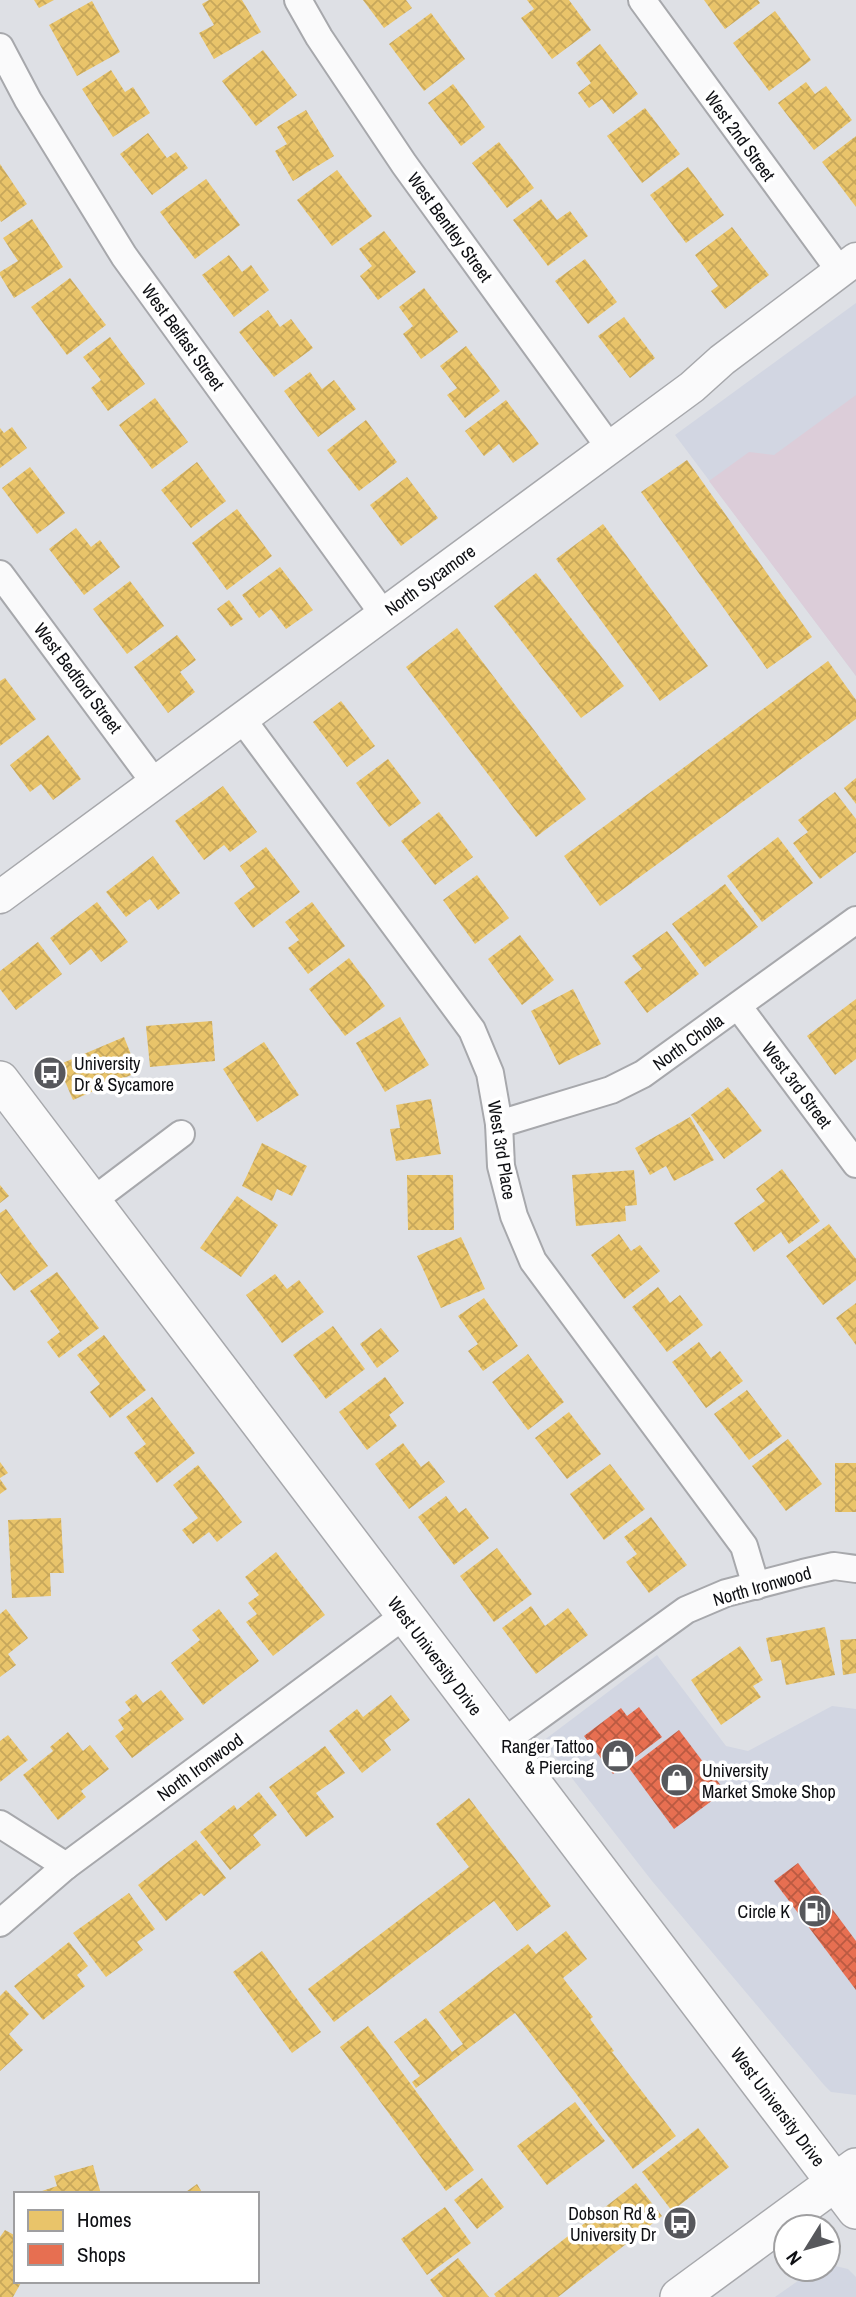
<svg xmlns="http://www.w3.org/2000/svg" width="856" height="2297" font-family="'Archivo Narrow',sans-serif">
<style>
.built{fill:#d2d6e2}
.green{fill:#dccdd9}
.homes{fill:url(#homes-cross-hatch)}
.shops{fill:url(#shops-cross-hatch)}
.lines{fill:none;stroke-linecap:round;stroke-linejoin:round}
.minor-casing{stroke:#a7a8ac;stroke-width:30}
.tertiary-casing{stroke:#a7a8ac;stroke-width:35}
.secondary-casing{stroke:#a7a8ac;stroke-width:40}
.minor{stroke:#fafafb;stroke-width:26}
.tertiary{stroke:#fafafb;stroke-width:32}
.secondary{stroke:#fafafb;stroke-width:37}
.labels{text-anchor:middle;dominant-baseline:central;stroke-width:7;stroke-linejoin:round;paint-order:stroke}
.street-label{font-size:18px;fill:#0e0f13;stroke:#fff}
.poi-label{font-size:18px;fill:#0e0f13;stroke:#fff;text-anchor:end}
</style>
<defs>
<pattern id="homes-cross-hatch" width="8" height="8" patternUnits="userSpaceOnUse" patternTransform="scale(1.75)"><rect width="8" height="8" fill="#e9c46a"/><path d="M0 0l8 8M0 8l8-8" fill="none" stroke="#c7a75b"/></pattern>
<pattern id="shops-cross-hatch" width="8" height="8" patternUnits="userSpaceOnUse" patternTransform="scale(1.75)"><rect width="8" height="8" fill="#e76f51"/><path d="M0 0l8 8M0 8l8-8" fill="none" stroke="#ba5a42"/></pattern>
</defs>
<rect width="100%" height="100%" fill="#dee0e5"/>
<g class="built">
<polygon points="856,303 856,676 675,435"/>
<polygon points="657,1655 726,1746 748,1751 832,1706 856,1709 856,2095 831,2092 824,2085 652,1881 543,1741"/>
<polygon points="831,2265 848,2269 856,2277 856,2297 775,2297 815,2269 828,2269 828,2266"/>
</g>
<polygon class="green" points="856,395 856,676 709,481 749,452 774,455"/>
<g class="homes">
<polygon points="34,0 54,0 39,8"/>
<polygon points="209,0 242,0 261,32 214,59 199,33 214,25 202,4"/>
<polygon points="363,0 406,0 412,8 384,28"/>
<polygon points="527,0 569,0 591,30 552,59 521,18 534,9"/>
<polygon points="704,0 758,0 760,3 725,29"/>
<polygon points="92,1 120,52 77,76 49,25"/>
<polygon points="775,11 811,60 769,91 733,43"/>
<polygon points="431,13 465,59 424,91 389,44"/>
<polygon points="600,44 638,94 613,114 602,99 589,108 578,93 591,83 576,63"/>
<polygon points="263,50 297,95 256,126 222,81"/>
<polygon points="111,70 125,92 133,87 150,113 113,137 82,89"/>
<polygon points="806,82 815,94 826,86 852,120 814,150 778,103"/>
<polygon points="453,84 485,127 461,146 428,103"/>
<polygon points="645,108 680,154 642,183 607,136"/>
<polygon points="306,110 334,156 293,181 275,151 287,144 277,127"/>
<polygon points="148,133 167,158 176,152 188,168 152,195 120,154"/>
<polygon points="856,136 856,207 822,162"/>
<polygon points="499,142 534,188 507,208 472,163"/>
<polygon points="0,164 27,204 1,222 0,220"/>
<polygon points="688,167 724,215 686,243 650,195"/>
<polygon points="337,170 372,216 332,246 297,200"/>
<polygon points="206,179 240,225 195,259 160,212"/>
<polygon points="541,199 557,220 570,211 588,236 548,266 513,220"/>
<polygon points="32,219 63,267 14,298 0,275 0,272 18,261 3,238"/>
<polygon points="732,227 769,275 725,309 711,291 718,286 695,255"/>
<polygon points="384,231 416,272 378,300 360,276 372,266 359,249"/>
<polygon points="229,255 242,272 251,265 269,290 234,317 202,275"/>
<polygon points="585,259 617,302 588,324 555,281"/>
<polygon points="70,278 106,325 67,355 31,307"/>
<polygon points="424,288 458,332 421,359 403,334 413,326 399,307"/>
<polygon points="268,310 280,327 291,319 313,348 274,377 239,332"/>
<polygon points="624,317 655,358 630,378 598,336"/>
<polygon points="110,337 145,384 108,411 91,388 101,380 83,357"/>
<polygon points="466,346 500,391 465,418 447,395 457,388 440,366"/>
<polygon points="310,372 322,389 334,380 356,409 318,437 284,391"/>
<polygon points="155,398 188,442 152,469 119,425"/>
<polygon points="506,400 539,444 513,463 499,444 484,456 465,431"/>
<polygon points="366,420 397,462 359,491 327,450"/>
<polygon points="12,427 27,448 0,468 0,428 4,433"/>
<polygon points="687,460 812,637 767,669 641,492"/>
<polygon points="197,462 226,501 191,528 161,490"/>
<polygon points="30,467 65,513 37,534 2,488"/>
<polygon points="407,477 438,518 401,546 370,505"/>
<polygon points="237,509 272,556 227,590 192,543"/>
<polygon points="603,524 708,666 660,701 556,559"/>
<polygon points="76,528 91,547 100,540 120,567 84,595 49,549"/>
<polygon points="280,567 313,610 286,629 271,609 259,618 242,595"/>
<polygon points="536,573 624,686 581,718 494,606"/>
<polygon points="130,581 164,626 127,654 93,609"/>
<polygon points="229,600 243,619 231,627 217,609"/>
<polygon points="457,628 586,799 536,837 406,667"/>
<polygon points="177,635 196,660 180,672 195,692 168,713 134,667"/>
<polygon points="828,661 856,700 856,719 600,906 564,856"/>
<polygon points="5,678 36,719 0,746 0,681"/>
<polygon points="341,701 375,746 347,767 313,722"/>
<polygon points="48,735 81,779 53,800 41,784 30,792 10,765"/>
<polygon points="388,759 421,803 389,827 356,783"/>
<polygon points="856,778 856,804 844,788"/>
<polygon points="223,786 257,832 230,852 224,845 204,860 175,821"/>
<polygon points="835,792 856,819 856,852 820,879 793,843 808,832 798,820"/>
<polygon points="439,812 473,857 435,885 401,841"/>
<polygon points="778,837 813,883 762,922 727,876"/>
<polygon points="266,847 300,892 253,928 234,903 255,887 240,866"/>
<polygon points="153,856 180,893 158,910 150,899 126,917 106,892"/>
<polygon points="477,875 509,918 475,944 443,900"/>
<polygon points="725,884 758,927 705,967 672,924"/>
<polygon points="97,902 128,942 101,962 91,949 70,965 50,938"/>
<polygon points="312,902 345,946 308,974 288,948 299,940 285,922"/>
<polygon points="667,931 699,974 647,1013 624,982 642,969 632,956"/>
<polygon points="520,935 554,980 522,1005 488,959"/>
<polygon points="38,942 62,974 16,1010 0,989 0,971"/>
<polygon points="349,958 385,1006 345,1036 309,989"/>
<polygon points="573,989 601,1044 559,1065 531,1011"/>
<polygon points="856,999 856,1059 835,1075 807,1036"/>
<polygon points="400,1017 429,1065 385,1092 356,1043"/>
<polygon points="212,1021 215,1061 150,1067 146,1026"/>
<polygon points="124,1037 138,1072 73,1100 58,1065"/>
<polygon points="264,1042 299,1095 257,1122 223,1069"/>
<polygon points="728,1087 762,1131 724,1159 691,1115"/>
<polygon points="431,1099 441,1154 396,1161 390,1129 400,1128 396,1105"/>
<polygon points="690,1117 714,1160 674,1181 666,1166 650,1175 635,1148"/>
<polygon points="262,1143 307,1166 292,1196 277,1189 272,1201 242,1186"/>
<polygon points="782,1169 820,1221 789,1244 781,1232 754,1252 734,1223 765,1201 756,1189"/>
<polygon points="634,1170 637,1205 625,1206 626,1221 576,1226 572,1175"/>
<polygon points="407,1175 453,1175 454,1230 408,1230"/>
<polygon points="0,1185 9,1196 0,1203"/>
<polygon points="237,1196 278,1225 241,1277 200,1248"/>
<polygon points="6,1209 48,1266 14,1291 0,1273 0,1213"/>
<polygon points="829,1224 856,1259 856,1280 823,1305 786,1256"/>
<polygon points="619,1234 631,1251 640,1245 660,1271 624,1299 591,1255"/>
<polygon points="461,1237 485,1289 441,1308 417,1256"/>
<polygon points="57,1272 99,1328 59,1358 47,1342 60,1332 30,1291"/>
<polygon points="275,1274 287,1289 299,1280 324,1312 282,1343 246,1295"/>
<polygon points="658,1287 670,1303 680,1295 703,1325 667,1352 632,1307"/>
<polygon points="484,1298 518,1346 483,1371 468,1351 478,1344 458,1316"/>
<polygon points="856,1303 856,1345 836,1318"/>
<polygon points="333,1326 365,1369 326,1399 293,1355"/>
<polygon points="381,1328 399,1351 377,1368 360,1344"/>
<polygon points="104,1335 146,1390 110,1418 90,1392 100,1384 77,1355"/>
<polygon points="699,1342 711,1358 720,1351 743,1381 706,1408 672,1362"/>
<polygon points="528,1354 564,1402 528,1430 492,1382"/>
<polygon points="385,1377 404,1403 389,1415 397,1426 367,1450 339,1412"/>
<polygon points="747,1390 782,1436 749,1460 714,1414"/>
<polygon points="152,1397 195,1453 157,1483 134,1453 146,1444 126,1417"/>
<polygon points="569,1412 601,1454 567,1479 535,1438"/>
<polygon points="788,1439 822,1484 786,1511 752,1466"/>
<polygon points="403,1443 421,1467 429,1461 445,1482 409,1509 375,1464"/>
<polygon points="0,1462 8,1473 0,1478"/>
<rect x="835" y="1463" width="21" height="49"/>
<polygon points="610,1464 645,1509 604,1540 570,1494"/>
<polygon points="198,1465 242,1522 217,1542 209,1532 193,1544 182,1530 198,1518 173,1485"/>
<polygon points="0,1479 7,1489 0,1494"/>
<polygon points="446,1496 459,1513 466,1508 489,1538 454,1565 418,1517"/>
<polygon points="651,1517 687,1565 649,1593 626,1562 637,1554 624,1537"/>
<polygon points="61,1518 64,1573 50,1573 51,1596 12,1598 8,1520"/>
<polygon points="497,1548 532,1594 494,1622 460,1576"/>
<polygon points="276,1552 325,1615 273,1656 246,1622 257,1614 248,1603 259,1595 245,1577"/>
<polygon points="531,1606 545,1626 568,1608 588,1635 536,1674 502,1628"/>
<polygon points="6,1609 28,1638 8,1654 16,1665 0,1677 0,1614"/>
<polygon points="219,1609 259,1661 203,1705 171,1663 200,1640 192,1630"/>
<polygon points="825,1627 835,1675 786,1685 781,1660 771,1662 766,1638"/>
<polygon points="856,1639 856,1673 843,1675 840,1640"/>
<polygon points="740,1646 763,1680 753,1686 761,1697 721,1725 691,1680"/>
<polygon points="161,1690 184,1719 132,1758 115,1736 124,1729 118,1720 131,1710 125,1702 136,1694 143,1703"/>
<polygon points="391,1695 410,1720 384,1740 391,1750 362,1773 329,1731 357,1709 363,1717"/>
<polygon points="68,1732 83,1751 90,1745 109,1769 81,1791 86,1797 58,1820 23,1775 53,1751 50,1747"/>
<polygon points="8,1735 28,1760 0,1782 0,1741"/>
<polygon points="325,1746 345,1773 316,1793 334,1817 306,1837 269,1787"/>
<polygon points="259,1792 277,1815 253,1835 261,1845 230,1870 200,1832 234,1805 237,1810"/>
<polygon points="469,1798 551,1906 517,1931 494,1901 334,2022 308,1989 469,1867 436,1824"/>
<polygon points="196,1840 226,1878 204,1896 201,1893 166,1921 138,1885"/>
<polygon points="129,1893 155,1929 137,1942 143,1950 106,1977 73,1933"/>
<polygon points="566,1931 587,1959 563,1978 593,2017 590,2019 614,2051 612,2052 676,2136 633,2169 515,2013 416,2088 412,2082 420,2076 394,2042 426,2018 452,2052 463,2044 439,2012 528,1944 536,1954"/>
<polygon points="69,1942 88,1966 77,1975 85,1986 43,2020 14,1986"/>
<polygon points="262,1951 321,2032 292,2053 233,1972"/>
<polygon points="6,1990 29,2014 9,2034 23,2050 0,2071 0,1996"/>
<polygon points="368,2026 474,2170 446,2191 340,2047"/>
<polygon points="575,2102 605,2141 547,2185 517,2146"/>
<polygon points="698,2128 729,2167 672,2211 642,2172"/>
<polygon points="93,2165 101,2194 33,2194 57,2186 54,2176"/>
<polygon points="482,2178 504,2207 477,2229 454,2200"/>
<polygon points="636,2183 662,2216 558,2297 496,2297 494,2294"/>
<polygon points="197,2184 203,2194 183,2194"/>
<polygon points="445,2207 471,2243 427,2275 401,2239"/>
<polygon points="5,2230 16,2236 16,2281 22,2281 13,2297 0,2297 0,2237"/>
<polygon points="458,2258 489,2297 443,2297 430,2280"/>
</g>
<g class="shops">
<polygon points="639,1707 662,1737 613,1774 584,1736 621,1708 627,1716"/>
<polygon points="679,1730 725,1791 674,1829 629,1768"/>
<polygon points="798,1863 856,1941 856,1990 774,1881"/>
</g>
<g class="lines">
<defs>
<g id="minor">
<polyline points="298,0 319,37 404,164 610,448"/>
<polyline points="642,0 840,271"/>
<polyline points="0,47 28,100 124,256 384,615"/>
<polyline points="0,574 155,783"/>
<polyline points="242,719 472,1030 490,1073 499,1124 501,1166 514,1216 533,1261 744,1546 756,1586"/>
<polyline points="738,1006 856,1164"/>
<polyline points="499,1124 611,1090 643,1074 856,920"/>
<polyline points="91,1202 181,1134"/>
<polyline points="502,1743 686,1610 726,1593 803,1573 834,1566 856,1569"/>
<polyline points="0,1824 66,1866"/>
<polyline points="0,1923 66,1866 405,1615"/>
</g>
<polyline id="tertiary" points="0,897 692,387 722,360 856,259"/>
<g id="secondary">
<polyline points="0,1080 856,2210"/>
<polyline points="679,2297 856,2167"/>
</g>
</defs>
<use href="#minor" class="minor-casing"/>
<use href="#tertiary" class="tertiary-casing"/>
<use href="#secondary" class="secondary-casing"/>
<use href="#minor" class="minor"/>
<use href="#tertiary" class="tertiary"/>
<use href="#secondary" class="secondary"/>
</g>
<defs>
<symbol id="bus-disc" viewBox="-11 -11 22 22"><circle r="9.5" fill="#57585c" stroke="#fff"/><path d="M-5-6H5V4H4V6H2V4H-2V6H-4V4H-5ZM-3.5-4V0h7V-4ZM-3.5 1.2v1.5H-2V1.2ZM2 1.2v1.5H3.5V1.2Z" fill="#fff"/></symbol>
<symbol id="shop-disc" viewBox="-11 -11 22 22"><circle r="9.5" fill="#57585c" stroke="#fff"/><path d="M-5-2.5h2.3a2.7 3.5 0 0 1 5.4 0H5L5.5 6h-11ZM-1.5-2.5h3a1.5 2.3 0 0 0-3 0Z" fill="#fff"/></symbol>
<symbol id="fuel-disc" viewBox="-11 -11 22 22"><circle r="9.5" fill="#57585c" stroke="#fff"/><path d="M-5.5-6h7V0h2V4h1.3V-2.5L3-4.5l.8-.8L6-3V5H2.5V1h-1V6h-7ZM-4.2-4.7v3.2H.2V-4.7Z" fill="#fff"/></symbol>
</defs>
<g fill-rule="evenodd">
<use href="#bus-disc" x="31" y="1054" width="38" height="38"/>
<use href="#shop-disc" x="599" y="1737" width="38" height="38"/>
<use href="#shop-disc" x="658" y="1761" width="38" height="38"/>
<use href="#fuel-disc" x="796" y="1892" width="38" height="38"/>
<use href="#bus-disc" x="661" y="2204" width="38" height="38"/>
</g>
<g class="labels">
<g class="street-label">
<text transform="translate(740 136) rotate(54)">West 2nd Street</text>
<text transform="translate(450 227) rotate(54)">West Bentley Street</text>
<text transform="translate(183 337) rotate(54)">West Belfast Street</text>
<text transform="translate(430 580) rotate(-36)">North Sycamore</text>
<text transform="translate(78 678) rotate(53)">West Bedford Street</text>
<text transform="translate(688 1042) rotate(-36)">North Cholla</text>
<text transform="translate(797 1085) rotate(53)">West 3rd Street</text>
<text transform="translate(502 1150) rotate(81)">West 3rd Place</text>
<text transform="translate(762 1586) rotate(-16)">North Ironwood</text>
<text transform="translate(435 1656) rotate(53)">West University Drive</text>
<text transform="translate(200 1767) rotate(-36)">North Ironwood</text>
<text transform="translate(778 2107) rotate(53)">West University Drive</text>
</g>
<g class="poi-label">
<text x="74" y="1063" text-anchor="start">University<tspan x="74" dy="21">Dr &amp; Sycamore</tspan></text>
<text x="594" y="1746">Ranger Tattoo<tspan x="594" dy="21">&amp; Piercing</tspan></text>
<text x="702" y="1770" text-anchor="start">University<tspan x="702" dy="21">Market Smoke Shop</tspan></text>
<text x="790" y="1911">Circle K</text>
<text x="656" y="2213">Dobson Rd &amp;<tspan x="656" dy="21">University Dr</tspan></text>
</g>
</g>
<rect x="14" y="2192" width="245" height="91" fill="#ffffff" stroke="#9f9fa1" stroke-width="2"/>
<rect x="28" y="2210" width="35" height="21" fill="#e9c46a" stroke="#9f9fa1" stroke-width="2"/>
<text x="77" y="2227" font-size="21" fill="#0e0f13">Homes</text>
<rect x="28" y="2244" width="35" height="21" fill="#e76f51" stroke="#9f9fa1" stroke-width="2"/>
<text x="77" y="2262" font-size="21" fill="#0e0f13">Shops</text>
<g transform="translate(807 2248) rotate(233)"><circle r="33" fill="#ffffff" stroke="#9f9fa1" stroke-width="2"/>
<path d="M0-5L12 26L0 18L-12 26Z" fill="#57585c"/>
<text y="-10" font-size="19" font-weight="bold" text-anchor="middle" fill="#0e0f13">N</text>
</g>
</svg>
